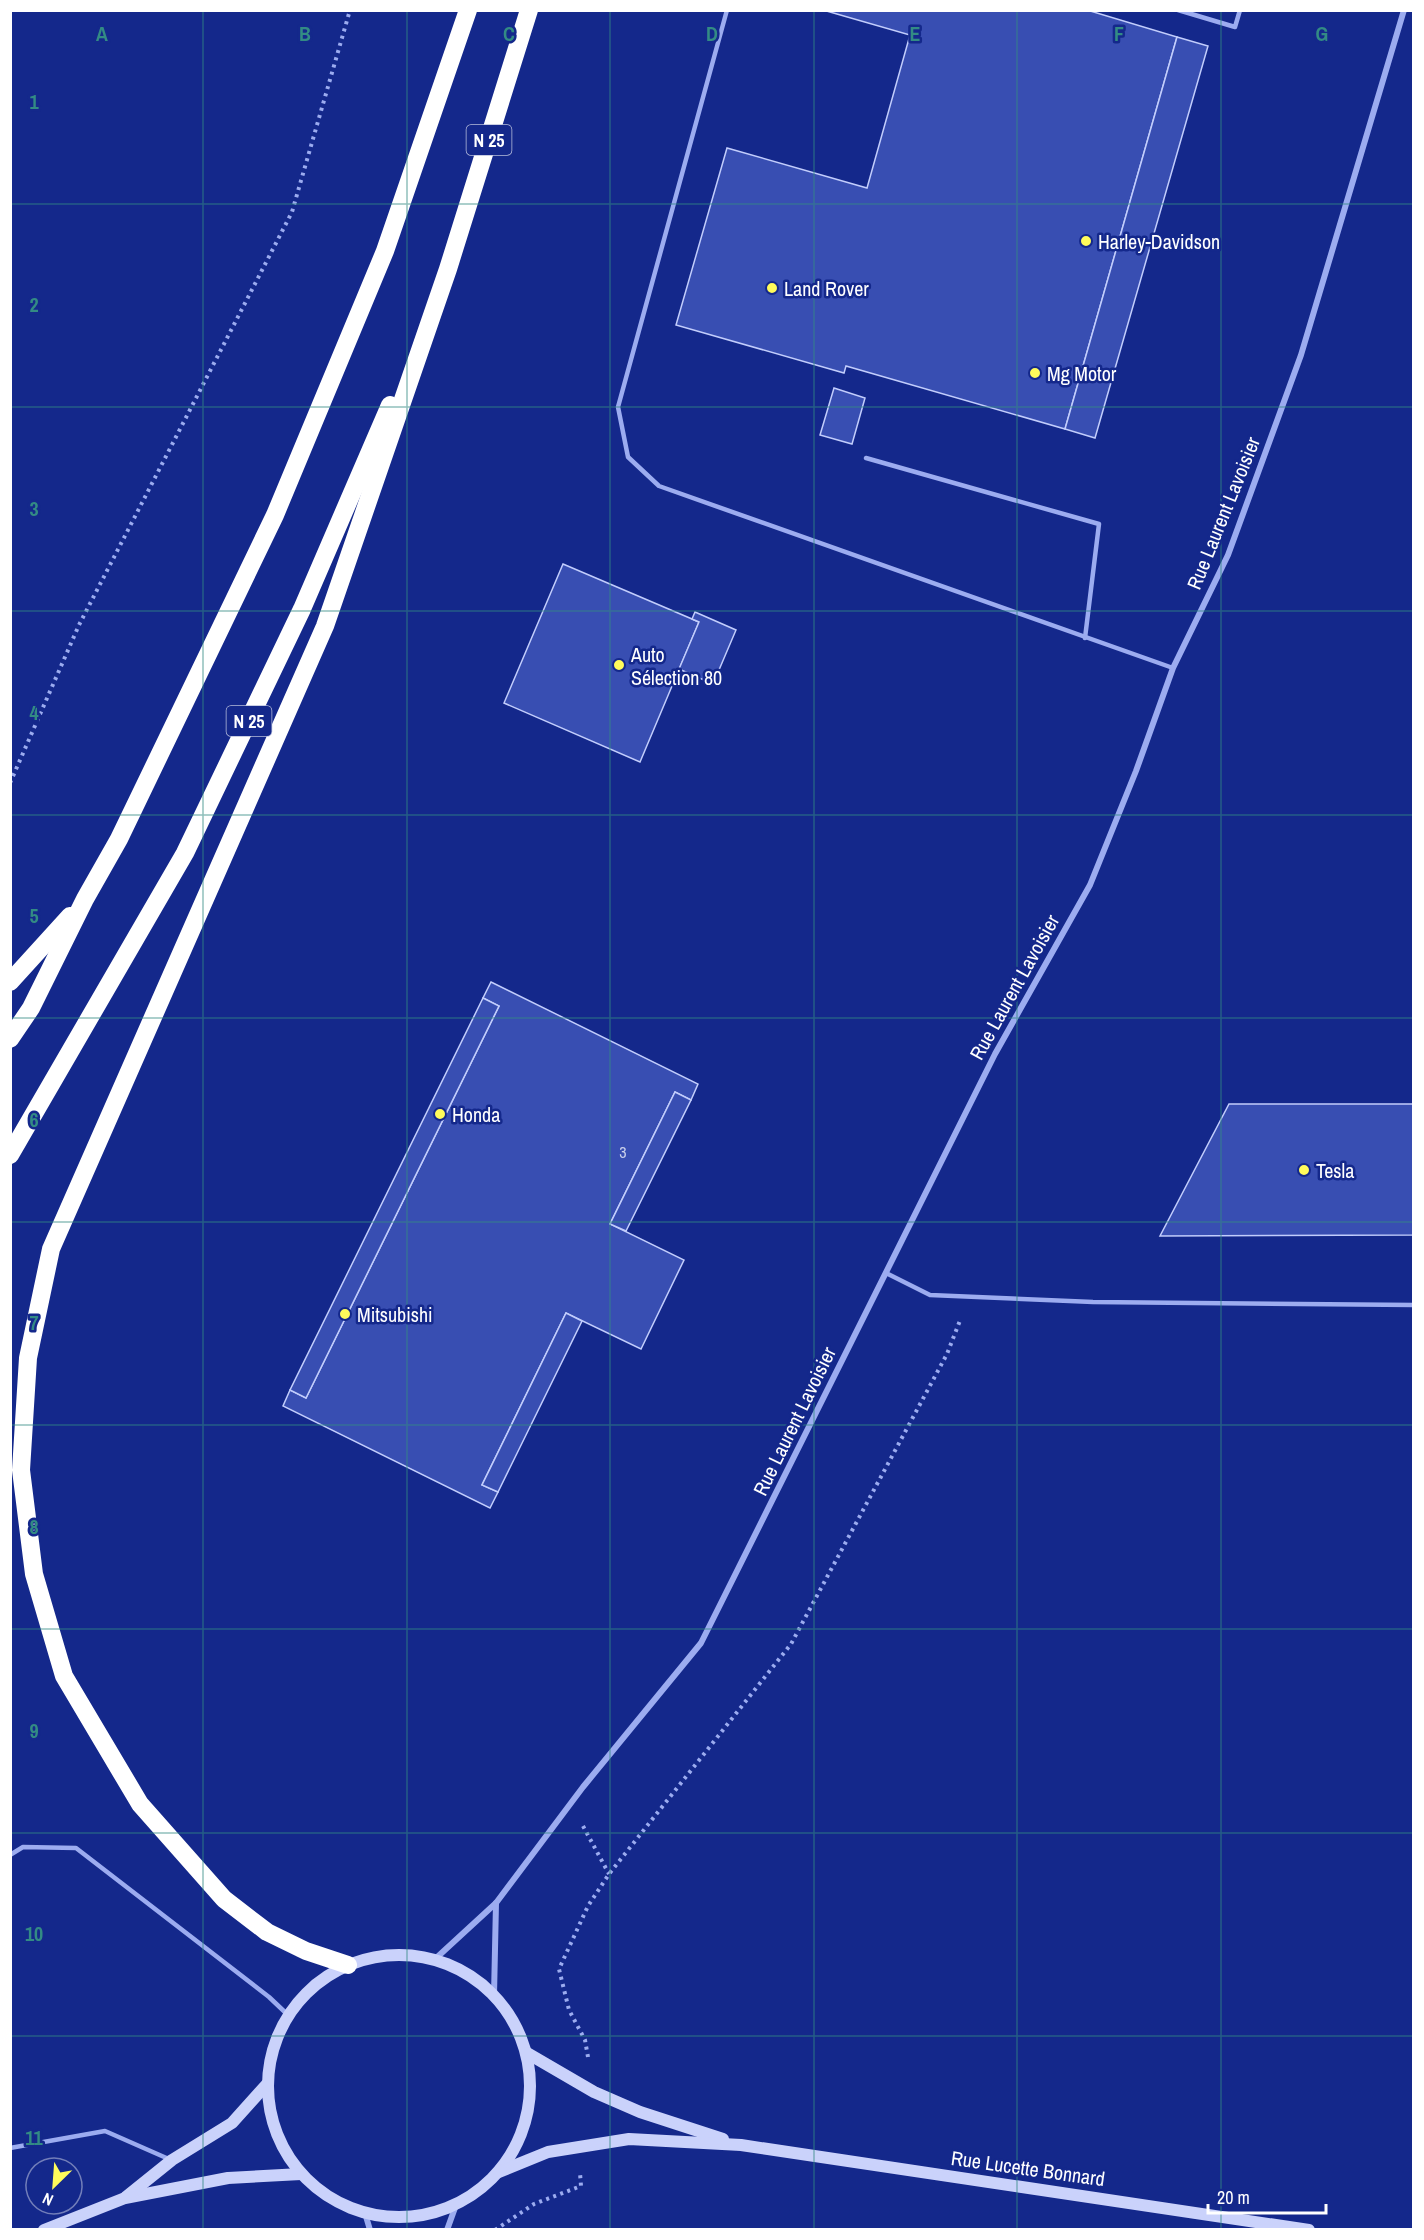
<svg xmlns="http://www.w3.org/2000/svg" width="1424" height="2240" font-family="'Archivo Narrow',sans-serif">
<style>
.building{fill:#384eb2;stroke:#c2cdfc;stroke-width:1.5}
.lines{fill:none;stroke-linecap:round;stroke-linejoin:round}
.path{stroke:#9cacf0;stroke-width:4;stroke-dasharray:3 4.5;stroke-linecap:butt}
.lane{stroke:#9cacf0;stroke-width:4.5}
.street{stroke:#9cacf0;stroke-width:6}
.secondary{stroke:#cad2fb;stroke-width:12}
.highway{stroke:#fff;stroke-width:18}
.grid{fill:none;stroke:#338b84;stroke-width:1.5;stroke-opacity:0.55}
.poi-dot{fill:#fffb5b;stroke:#14288b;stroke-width:2}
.labels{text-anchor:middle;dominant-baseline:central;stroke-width:5;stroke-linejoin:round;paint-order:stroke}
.number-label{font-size:16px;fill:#cdd3ec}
.shield{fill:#14288b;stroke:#b8bedc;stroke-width:1.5}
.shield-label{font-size:18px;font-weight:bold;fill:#fff}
.poi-label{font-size:20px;fill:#fff;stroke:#14288b;text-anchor:start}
.street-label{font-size:20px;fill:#fff;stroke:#14288b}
.grid-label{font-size:20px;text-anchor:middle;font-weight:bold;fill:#338b84;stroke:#14288b;stroke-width:5;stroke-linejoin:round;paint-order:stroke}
</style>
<rect width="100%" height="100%" fill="#14288b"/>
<g class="building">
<polygon points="823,10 1087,10 1177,37 1065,429 846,366 844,373 676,325 727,148 867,188 910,35"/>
<polygon points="1177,37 1208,46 1095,438 1065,429"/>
<polygon points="834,388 865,398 852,444 820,435"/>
<polygon points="563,564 699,622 640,762 504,703"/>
<polygon points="695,612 736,630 713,684 679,669 699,622 692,619"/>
<polygon points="491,982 698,1084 691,1100 675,1092 610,1224 684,1260 641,1349 566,1313 482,1485 498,1492 490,1508 283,1406 290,1390 306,1398 499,1006 483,998"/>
<polygon points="483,998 499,1006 306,1398 290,1390"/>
<polygon points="675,1092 691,1100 626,1231 610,1224"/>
<polygon points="1229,1104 1414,1104 1414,1235 1160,1236"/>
<polygon points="566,1313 582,1321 498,1492 482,1485"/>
</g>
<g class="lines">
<g class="path">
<polyline points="10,783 79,625 292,212 350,10"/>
<polyline points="583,1826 609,1874"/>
<polyline points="588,2057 585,2040 569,2010 559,1969 588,1906 609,1874 791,1644 947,1354 961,1318"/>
<polyline points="224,2230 234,2230"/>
<polyline points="495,2230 534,2204 581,2186 580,2173"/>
</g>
<g class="lane">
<polyline points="727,10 618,407 628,457 659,486 1173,668"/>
<polyline points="1178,10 1235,27 1240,10"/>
<polyline points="866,458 1099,524 1085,638"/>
<polyline points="886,1273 930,1295 1093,1302 1414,1305"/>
<polyline points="10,1855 23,1847 76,1848 269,1997 288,2015"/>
<polyline points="10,2148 105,2131 171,2160"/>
</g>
<g class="street">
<polyline points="434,1960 496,1903 583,1787 701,1643 995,1054 1090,885 1136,771 1173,668 1228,555 1301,355 1404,10"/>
<polyline points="494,1995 496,1903"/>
<polyline points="365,2213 370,2230"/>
<polyline points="447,2230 456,2205"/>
</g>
<g class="secondary">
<circle cx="399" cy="2086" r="131"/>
<polyline points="527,2053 594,2092 640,2112 723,2139"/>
<polyline points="499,2172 548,2152 629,2139 741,2145 1309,2230"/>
<polyline points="126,2197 172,2160 232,2123 268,2083"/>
<polyline points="44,2230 125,2198 228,2178 301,2174"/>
</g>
<g class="highway">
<polyline points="10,982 70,916"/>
<polyline points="10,1039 31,1008 85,899 119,839 275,515 385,251 468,10"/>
<polyline points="10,1155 185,853 302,609 390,405"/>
<polyline points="348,1965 306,1951 267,1932 224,1899 140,1804 64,1676 34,1574 21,1470 28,1358 51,1249 325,626 448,269 529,10"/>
</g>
</g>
<path class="grid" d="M203 10V2230M407 10V2230M610 10V2230M814 10V2230M1017 10V2230M1221 10V2230M10 204H1414M10 407H1414M10 611H1414M10 815H1414M10 1018H1414M10 1222H1414M10 1425H1414M10 1629H1414M10 1833H1414M10 2036H1414"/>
<g class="poi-dot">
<circle cx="1086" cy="241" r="6"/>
<circle cx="772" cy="288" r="6"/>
<circle cx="1035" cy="373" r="6"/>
<circle cx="619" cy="665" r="6"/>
<circle cx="440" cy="1114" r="6"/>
<circle cx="1304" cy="1170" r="6"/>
<circle cx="345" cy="1314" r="6"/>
</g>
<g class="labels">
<g class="number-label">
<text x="623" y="1152">3</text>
</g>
<g class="shield">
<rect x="466.5" y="125" width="45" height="30" rx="4.5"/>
<rect x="226.5" y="706" width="45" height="30" rx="4.5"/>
</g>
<g class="shield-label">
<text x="489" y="140">N 25</text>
<text x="249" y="721">N 25</text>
</g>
<g class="poi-label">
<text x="1098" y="241">Harley-Davidson</text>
<text x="784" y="288">Land Rover</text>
<text x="1047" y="373">Mg Motor</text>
<text x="631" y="654">Auto<tspan x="631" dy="23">Sélection 80</tspan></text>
<text x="452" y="1114">Honda</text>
<text x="1316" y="1170">Tesla</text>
<text x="357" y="1314">Mitsubishi</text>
</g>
<g class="street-label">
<text transform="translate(1223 513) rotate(-68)">Rue Laurent Lavoisier</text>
<text transform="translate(1014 987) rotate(-61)">Rue Laurent Lavoisier</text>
<text transform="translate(794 1421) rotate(-64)">Rue Laurent Lavoisier</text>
<text transform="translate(1028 2168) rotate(8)">Rue Lucette Bonnard</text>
</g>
</g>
<g class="grid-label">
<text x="102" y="41">A</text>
<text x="305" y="41">B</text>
<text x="509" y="41">C</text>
<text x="712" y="41">D</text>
<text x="915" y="41">E</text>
<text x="1119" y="41">F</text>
<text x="1322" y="41">G</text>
<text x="34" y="109">1</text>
<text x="34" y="312">2</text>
<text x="34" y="516">3</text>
<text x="34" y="720">4</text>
<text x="34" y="923">5</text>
<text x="34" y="1127">6</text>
<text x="34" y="1330">7</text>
<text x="34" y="1534">8</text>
<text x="34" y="1738">9</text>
<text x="34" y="1941">10</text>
<text x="34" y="2145">11</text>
</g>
<rect width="1424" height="2240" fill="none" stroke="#ffffff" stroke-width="24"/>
<g transform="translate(54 2186) rotate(205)"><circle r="28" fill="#14288b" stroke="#727eb9" stroke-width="1.5"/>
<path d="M0-4.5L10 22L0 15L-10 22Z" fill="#fffb5b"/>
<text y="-9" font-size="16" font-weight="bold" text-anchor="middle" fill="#ffffff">N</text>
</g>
<path d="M1208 2204v9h118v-9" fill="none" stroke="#ffffff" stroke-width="3"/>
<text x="1217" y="2204" font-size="18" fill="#ffffff" stroke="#14288b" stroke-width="4.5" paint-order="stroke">20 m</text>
</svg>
